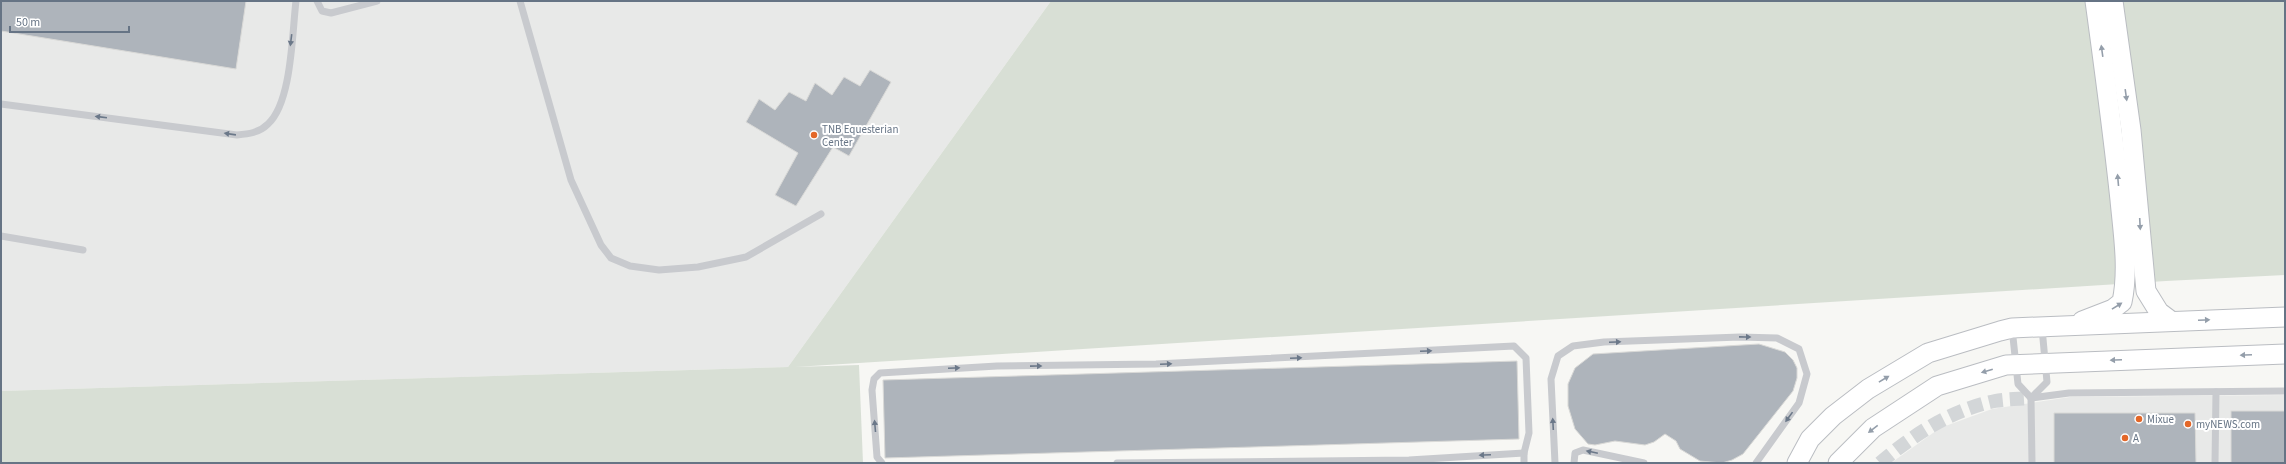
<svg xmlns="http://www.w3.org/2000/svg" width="2286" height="464" font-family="'Source Sans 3',sans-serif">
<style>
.built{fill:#e8e9e8}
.green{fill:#d8dfd5}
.building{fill:#aeb4bb;stroke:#d9d9d7}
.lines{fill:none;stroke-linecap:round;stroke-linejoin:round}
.street-tunnel{stroke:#d3d6d8;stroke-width:14;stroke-dasharray:14 7;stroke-linecap:butt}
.secondary-casing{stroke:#babdc2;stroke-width:21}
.lane{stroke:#c8cace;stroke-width:7}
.secondary{stroke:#fff;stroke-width:19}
.oneway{fill:#6b7889}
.oneway2{fill:#949eaa}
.poi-dot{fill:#e36728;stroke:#fff;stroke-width:1.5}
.labels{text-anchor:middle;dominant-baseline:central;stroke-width:4;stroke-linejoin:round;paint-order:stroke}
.poi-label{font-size:11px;fill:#667485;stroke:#fff;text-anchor:start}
</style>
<rect width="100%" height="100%" fill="#f7f7f4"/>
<g class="built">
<polygon points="1,1 1051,1 788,367 1,391"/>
<polygon points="2285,395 2285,463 1891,463 1940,428 1992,409 2070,397"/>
</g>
<polygon class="green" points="1051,1 2285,1 2285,275 2166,281 795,367 859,365 863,463 1,463 1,391 788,367"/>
<g class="building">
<polygon points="1,1 246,1 236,69 1,31"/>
<polygon points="870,70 891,82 849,156 833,147 796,206 775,195 798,153 746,122 759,99 775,110 789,92 806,101 815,83 832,95 844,77 860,86"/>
<polygon points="1759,344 1785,352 1793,360 1797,368 1797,378 1793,391 1743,454 1732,460 1722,463 1700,461 1680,449 1676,441 1665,434 1654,442 1645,445 1615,441 1595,445 1588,444 1575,429 1568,406 1568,384 1575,368 1593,354"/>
<polygon points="1517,361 1519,439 885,458 883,380"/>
<rect x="2231" y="411" width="54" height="52"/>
<polygon points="2054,413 2195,413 2196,463 2054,463"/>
</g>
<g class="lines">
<path class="street-tunnel" d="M1880 463C1913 435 1951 410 1995 401 2006 399 2019 399 2031 398"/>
<defs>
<g id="secondary">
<polyline points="2113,1 2131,130 2146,291 2159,312 2171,321"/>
<path d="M2082 321 2113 309 2122 302C2129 269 2123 233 2120 200 2113 133 2104 67 2095 1"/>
<polyline points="1797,463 1810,439 1833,416 1868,389 1928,353 2000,331 2012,328 2285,317"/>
<polyline points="1838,463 1873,428 1937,386 2006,365 2285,354"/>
</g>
</defs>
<use href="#secondary" class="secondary-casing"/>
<g class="lane">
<polyline points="317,1 322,11 331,13 377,1"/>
<polyline points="520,1 571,180 601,245 611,258 630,266 659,270 698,267 746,257 821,214"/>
<path d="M1 104 237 135C248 134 259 133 268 124 292 102 292 33 296 1"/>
<polyline points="1,236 83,250"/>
<polyline points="2012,328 2018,384 2031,398 2032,463"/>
<polyline points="2031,398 2069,393 2285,391"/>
<polyline points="2031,398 2047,382 2042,328"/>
<polyline points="882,463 877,457 872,390 874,379 880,373 997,366 1156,364 1514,346 1526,358 1529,433 1524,453 1524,463"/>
<polyline points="1117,463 1409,460 1524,453"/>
<polyline points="1555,463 1551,379 1558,356 1573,346 1604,342 1740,337 1777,338 1799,349 1807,374 1799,403 1756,463"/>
<polyline points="1574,463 1575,453 1583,450 1644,463"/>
<polyline points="2215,463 2216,392"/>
</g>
<use href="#secondary" class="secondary"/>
</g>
<defs><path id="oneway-solid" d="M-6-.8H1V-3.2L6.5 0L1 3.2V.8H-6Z"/></defs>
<g class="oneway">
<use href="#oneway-solid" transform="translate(291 40) rotate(97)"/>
<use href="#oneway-solid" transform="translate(101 117) rotate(-173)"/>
<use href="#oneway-solid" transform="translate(230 134) rotate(-172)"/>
<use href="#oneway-solid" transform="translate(1745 337) rotate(1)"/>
<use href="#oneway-solid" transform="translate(1615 342) rotate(-2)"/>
<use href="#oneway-solid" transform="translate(1426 351) rotate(-3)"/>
<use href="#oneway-solid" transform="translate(1296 358) rotate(-3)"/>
<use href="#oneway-solid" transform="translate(1166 364) rotate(-3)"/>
<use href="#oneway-solid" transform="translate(1036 366) rotate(-1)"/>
<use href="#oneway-solid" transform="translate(954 368) rotate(-3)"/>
<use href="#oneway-solid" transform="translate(1789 417) rotate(126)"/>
<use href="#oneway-solid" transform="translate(1553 424) rotate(-93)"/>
<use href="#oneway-solid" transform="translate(875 426) rotate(-95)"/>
<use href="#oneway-solid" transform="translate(1592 452) rotate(-168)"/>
<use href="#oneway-solid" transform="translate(1485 455) rotate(177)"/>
</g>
<g class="oneway2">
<use href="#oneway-solid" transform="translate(2102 51) rotate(-98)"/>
<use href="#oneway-solid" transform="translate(2126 95) rotate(82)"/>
<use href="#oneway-solid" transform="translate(2118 180) rotate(-95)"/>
<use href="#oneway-solid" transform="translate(2140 224) rotate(87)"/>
<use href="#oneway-solid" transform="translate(2117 306) rotate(-32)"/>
<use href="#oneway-solid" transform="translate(2204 320) rotate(-2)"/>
<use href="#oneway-solid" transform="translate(2246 355) rotate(178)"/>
<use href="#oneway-solid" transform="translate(2116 360) rotate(178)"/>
<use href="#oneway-solid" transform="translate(1987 371) rotate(164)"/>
<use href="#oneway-solid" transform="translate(1884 379) rotate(-31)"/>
<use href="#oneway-solid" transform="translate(1873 429) rotate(142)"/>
</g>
<g class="poi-dot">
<circle cx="814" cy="135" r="4"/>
<circle cx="2139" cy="419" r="4"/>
<circle cx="2188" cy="424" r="4"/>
<circle cx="2125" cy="438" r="4"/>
</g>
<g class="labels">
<g class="poi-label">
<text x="822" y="129">TNB Equesterian<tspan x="822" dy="13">Center</tspan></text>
<text x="2147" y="419">Mixue</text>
<text x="2196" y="424">myNEWS.com</text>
<text x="2133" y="438">A</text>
</g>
</g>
<rect width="2286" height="464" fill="none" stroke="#667485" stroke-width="4"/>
<path d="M10 26v6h119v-6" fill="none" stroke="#667485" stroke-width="2"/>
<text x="16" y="26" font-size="12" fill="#667485" stroke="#ffffff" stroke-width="3" paint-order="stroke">50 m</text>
</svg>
